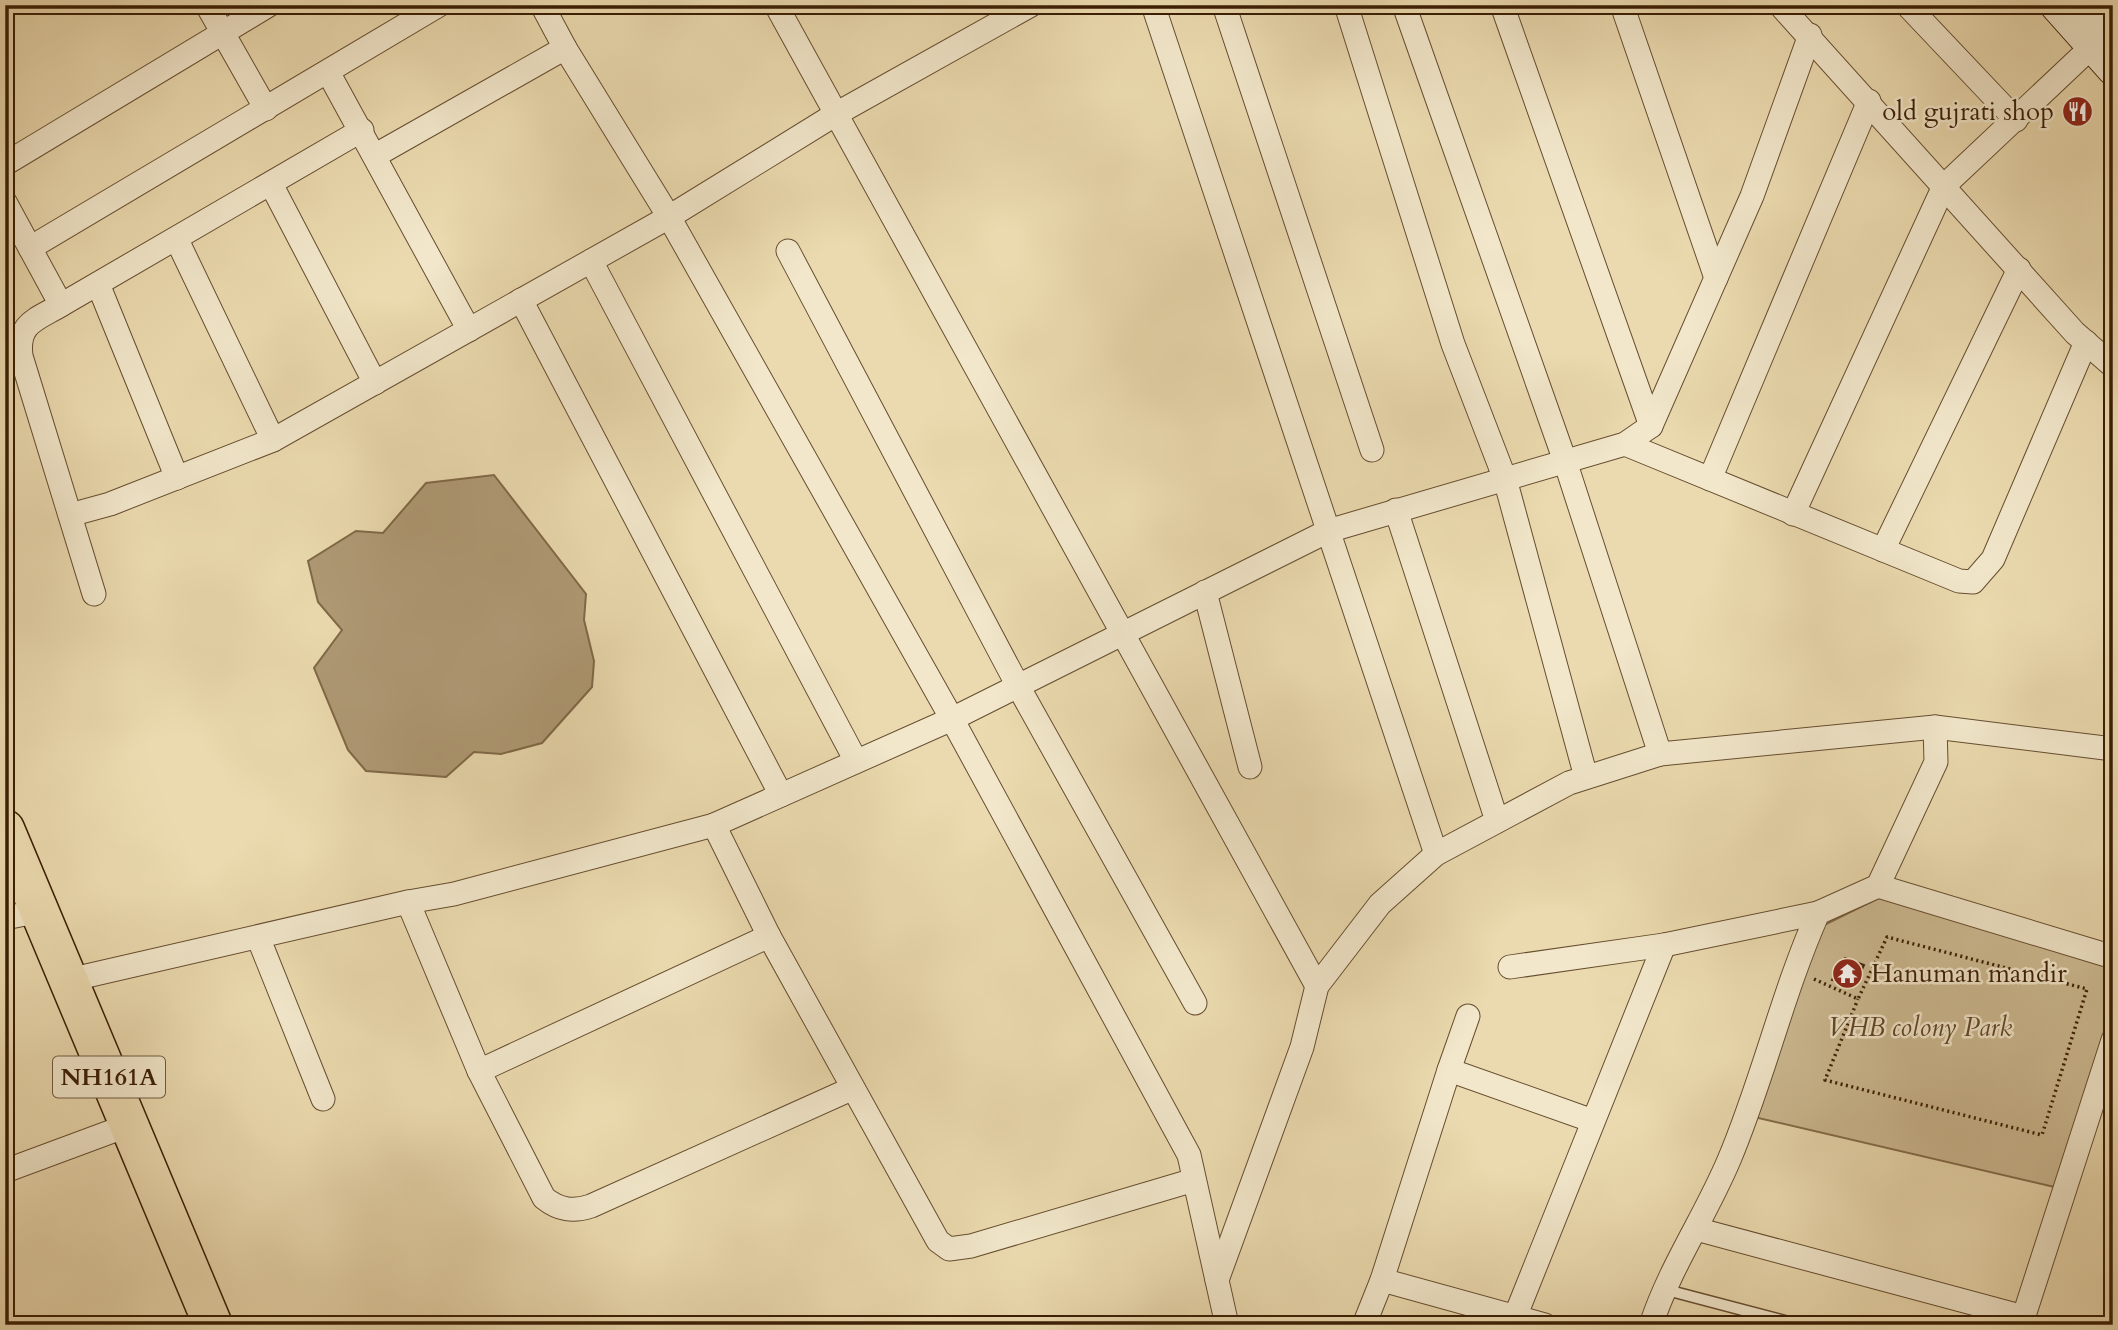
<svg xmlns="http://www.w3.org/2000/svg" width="2118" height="1330" font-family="Cardo,serif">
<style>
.green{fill:#cdba92;stroke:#846c4b;stroke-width:2}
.water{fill:#af9a75;stroke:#806848;stroke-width:2}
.building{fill:#96805d;stroke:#3a1e04;stroke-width:2}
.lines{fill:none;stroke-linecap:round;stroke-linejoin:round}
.lane-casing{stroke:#664d2f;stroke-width:13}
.street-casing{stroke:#664d2f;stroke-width:25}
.secondary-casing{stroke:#3a1e04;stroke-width:34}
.highway-casing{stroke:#3a1e04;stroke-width:41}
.path{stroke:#3a1e04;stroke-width:3.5;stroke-dasharray:2 3.5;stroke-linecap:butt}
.lane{stroke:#f2e7cb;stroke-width:10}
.street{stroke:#f2e7cb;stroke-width:23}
.secondary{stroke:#f2e7cb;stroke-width:32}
.highway{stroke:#ebdaaf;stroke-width:38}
.labels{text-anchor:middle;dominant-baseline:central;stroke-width:5;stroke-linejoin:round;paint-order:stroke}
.shield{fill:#f2e7cb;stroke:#715a40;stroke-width:2}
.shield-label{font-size:24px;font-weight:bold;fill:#3a1e04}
.poi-label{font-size:26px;fill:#3a1e04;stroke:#f2e7cb;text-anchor:end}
.park-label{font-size:26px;font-style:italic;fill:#5f4528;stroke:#f2e7cb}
</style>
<rect width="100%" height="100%" fill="#ebdaaf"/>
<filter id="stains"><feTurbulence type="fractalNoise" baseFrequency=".00286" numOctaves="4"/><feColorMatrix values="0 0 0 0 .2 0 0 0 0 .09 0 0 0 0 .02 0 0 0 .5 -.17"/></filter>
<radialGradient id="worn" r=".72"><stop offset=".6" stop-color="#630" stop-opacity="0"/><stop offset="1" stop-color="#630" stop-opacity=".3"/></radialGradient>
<polygon class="green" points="1895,890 2113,947 2113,1027 2063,1189 1754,1117 1810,932"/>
<polygon class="water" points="494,475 586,594 584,620 594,661 592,687 542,743 501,754 474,752 446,777 366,771 348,750 314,668 342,630 318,602 308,561 356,531 383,533 426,483"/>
<polygon class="building" points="1845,958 1864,965 1854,986 1832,980"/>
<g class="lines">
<defs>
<polyline id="lane" points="1663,1289 1800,1325"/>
<g id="street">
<polyline points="207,5 266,109"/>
<polyline points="542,5 565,48 669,217 952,719 1189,1155 1227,1325"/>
<polyline points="776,5 1317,986"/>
<polyline points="1153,5 1436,854"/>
<polyline points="1224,5 1372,450"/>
<polyline points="1346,5 1453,344 1505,479 1586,777"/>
<polyline points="1404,5 1565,461 1660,754"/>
<polyline points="1502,5 1651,426"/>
<polyline points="1622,5 1716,278"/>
<polyline points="1780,5 2075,333 2113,366"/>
<polyline points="1907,5 2016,120"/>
<polyline points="328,72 469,330"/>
<polyline points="376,155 565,48"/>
<polyline points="5,164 269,5"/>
<polyline points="271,184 375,383"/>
<polyline points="5,202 61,305"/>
<polyline points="177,240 273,440"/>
<polyline points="30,248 439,5"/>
<polyline points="788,251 1018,686 1195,1003"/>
<polyline points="591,261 856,761"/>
<polyline points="98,284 177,478"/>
<polyline points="521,300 781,795"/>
<polyline points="1625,444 1959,581 1973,582 1993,559 2086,342"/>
<polyline points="1710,479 1869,101"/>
<polyline points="1396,510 1497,821"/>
<polyline points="1793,514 1944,186 2102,37"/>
<polyline points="70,515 110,504 273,440 669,217 836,114 1031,5"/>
<polyline points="1883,550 2019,269"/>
<polyline points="1205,592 1250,767"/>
<path d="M94 594 21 356C17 323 36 320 61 305L362 130"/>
<polyline points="714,825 769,936 938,1241 949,1249 971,1246 1194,1180"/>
<polyline points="1878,886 2113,957"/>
<path d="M408 902 479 1071 544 1198C559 1210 573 1212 591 1206L851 1089"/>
<polyline points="5,918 40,911"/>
<polyline points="258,937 323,1099"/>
<polyline points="1510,967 1664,945 1818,913"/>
<polyline points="69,980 408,902 454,894 714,825 952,719 1328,531 1625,444 1651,426 1752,196 1810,35"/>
<polyline points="1449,1070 1468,1016"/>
<polyline points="479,1071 769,936"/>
<polyline points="5,1171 129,1125"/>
<polyline points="1696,1229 2024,1317"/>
<polyline points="1217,1280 1302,1047 1317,986 1380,904 1436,854 1569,783 1660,754 1935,727 2113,749"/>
<polyline points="1382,1280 1545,1325"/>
<polyline points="1515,1317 1664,945"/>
<polyline points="1364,1325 1382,1280 1449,1070 1593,1121"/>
<path d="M1651 1325C1670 1267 1705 1217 1729 1160 1763 1080 1782 994 1818 913L1878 886 1936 762 1935 727"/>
<polyline points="2021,1325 2113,1040"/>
</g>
<g id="secondary">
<polyline points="2056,5 2113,69"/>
<polyline points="2087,5 2113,33"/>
</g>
<polyline id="highway" points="5,829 213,1325"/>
</defs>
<use href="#lane" class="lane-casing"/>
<use href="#street" class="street-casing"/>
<use href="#secondary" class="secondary-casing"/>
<use href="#highway" class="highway-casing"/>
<polyline class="path" points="1814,979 1858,999 1887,937 2087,989 2042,1135 1825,1080 1858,999"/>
<use href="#lane" class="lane"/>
<use href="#street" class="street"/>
<use href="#secondary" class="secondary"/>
<use href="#highway" class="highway"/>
</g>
<defs>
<symbol id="restaurant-disc" viewBox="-11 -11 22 22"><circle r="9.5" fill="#8f2418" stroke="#f2e7cb"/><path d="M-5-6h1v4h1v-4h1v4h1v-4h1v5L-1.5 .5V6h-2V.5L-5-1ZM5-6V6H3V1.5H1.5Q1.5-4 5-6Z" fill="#fff"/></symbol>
<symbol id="temple-disc" viewBox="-11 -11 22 22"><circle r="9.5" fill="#8f2418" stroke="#f2e7cb"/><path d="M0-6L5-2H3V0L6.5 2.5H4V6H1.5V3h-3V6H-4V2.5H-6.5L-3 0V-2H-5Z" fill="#fff"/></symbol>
</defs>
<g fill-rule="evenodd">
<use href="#restaurant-disc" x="2060" y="94" width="35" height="35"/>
<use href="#temple-disc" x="1830" y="956" width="35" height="35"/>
</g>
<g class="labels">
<rect class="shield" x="53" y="1056.5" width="112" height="41" rx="5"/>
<g class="shield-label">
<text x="109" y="1077">NH161A</text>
</g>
<g class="poi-label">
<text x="2054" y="111">old gujrati shop</text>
<text x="1871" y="973" text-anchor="start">Hanuman mandir</text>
</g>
<g class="park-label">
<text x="1920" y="1027">VHB colony Park</text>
</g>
</g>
<rect width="2118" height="1330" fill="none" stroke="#ebdaaf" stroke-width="28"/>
<rect x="7" y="7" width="2104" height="1316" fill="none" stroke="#3a1e04" stroke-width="3.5"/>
<rect x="14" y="14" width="2090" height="1302" fill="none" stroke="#3a1e04" stroke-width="2"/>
<rect width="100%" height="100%" filter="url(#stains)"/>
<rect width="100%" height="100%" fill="url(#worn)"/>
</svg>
